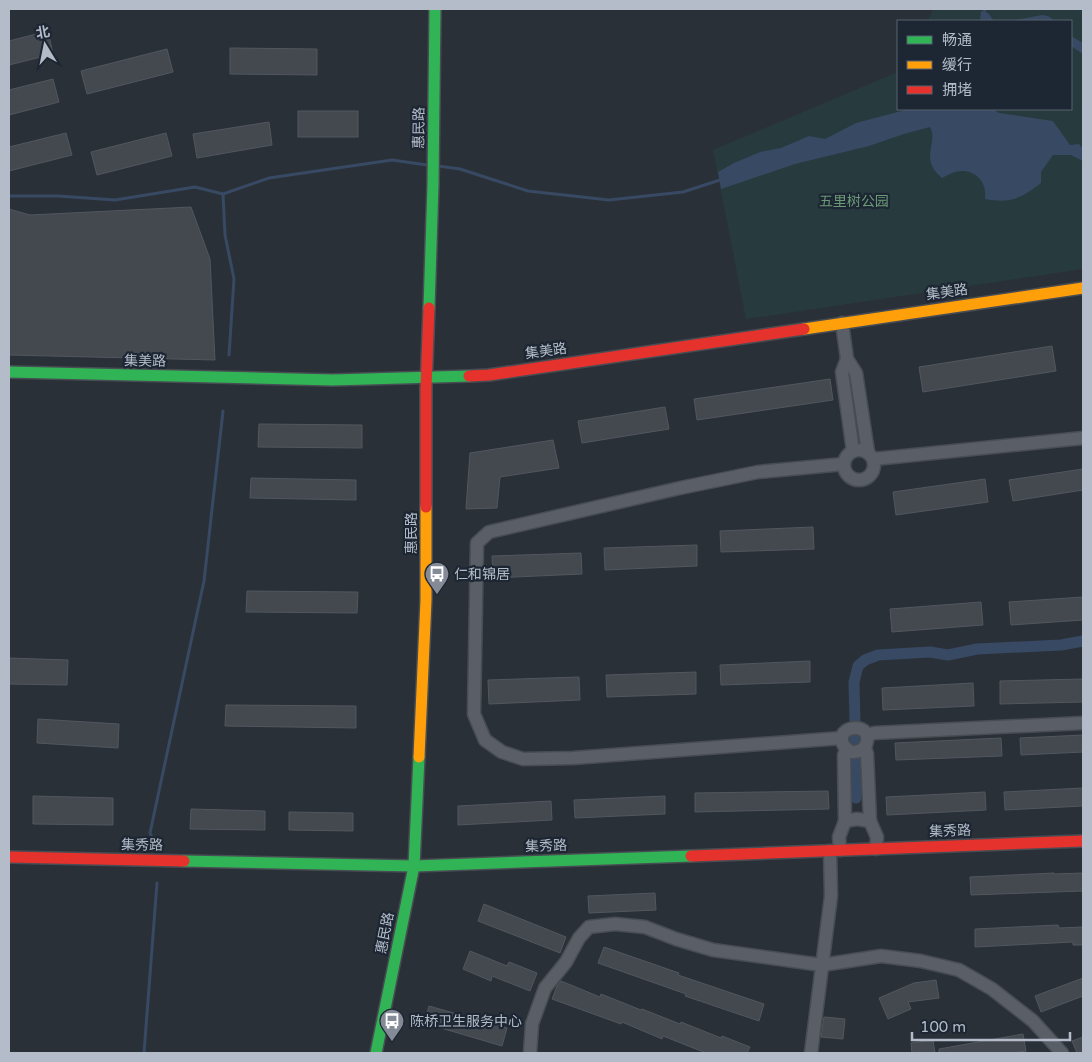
<svg xmlns="http://www.w3.org/2000/svg" width="1092" height="1062" font-family="'Varela Round','Noto Sans SC',sans-serif">
<style>
.green{fill:#273a3e}
.water{fill:#384963}
.lines{fill:none;stroke-linecap:round;stroke-linejoin:round}
.stream{stroke:#384963;stroke-width:3}
.canal{stroke:#384963;stroke-width:11}
.building{fill:#444950;stroke:#52575f}
.street-casing{stroke:#484c53;stroke-width:15}
.fast-casing{stroke:#484c53;stroke-width:14}
.slow-casing{stroke:#484c53;stroke-width:14}
.jam-casing{stroke:#484c53;stroke-width:14}
.street{stroke:#5a5e66;stroke-width:12}
.fast{stroke:#30b455;stroke-width:11}
.slow{stroke:#ff9f0a;stroke-width:11}
.jam{stroke:#e5322d;stroke-width:11}
.labels{text-anchor:middle;dominant-baseline:central;stroke-width:4.5;stroke-linejoin:round;paint-order:stroke}
.street-label{font-size:14px;fill:#b4bcc9;stroke:#1d2633}
.park-label{font-size:14px;fill:#6b9a76;stroke:#1d2633}
.poi-label{font-size:14px;fill:#b4bcc9;stroke:#1d2633;text-anchor:start}
</style>
<rect width="100%" height="100%" fill="#2a3038"/>
<polygon class="green" points="933,9 1083,9 1083,269 746,319 713,150 898,72 898,109 1071,109 1071,21 928,21"/>
<g class="water">
<polygon points="981,11 988,13 994,21 998,21 980,21"/>
<polygon points="1042,15 1048,16 1055,21 1010,21"/>
<polygon points="1071,36 1083,43 1083,54 1071,46"/>
<path d="M909 109H993L999 113 1053 121 1070 145 1079 144 1083 149V161L1071 155H1053L1041 172V183C1022 198 1010 204 985 199 987 184 978 171 962 171 954 171 948 175 942 178 918 158 939 143 930 127L904 134 869 146 795 164 721 189 718 172 734 163 760 152 781 148 809 136 825 139 856 123Z"/>
</g>
<g class="lines">
<g class="stream">
<polyline points="982,21 985,9"/>
<polyline points="438,166 460,169 528,191 609,200 683,192 723,179"/>
<polyline points="223,194 225,235 234,279 229,355"/>
<polyline points="9,196 58,196 115,200 195,187 223,194 269,178 392,160 427,165"/>
<polyline points="157,849 150,833 204,581 223,411"/>
<polyline points="144,1053 157,883"/>
</g>
<g class="canal">
<polyline points="855,722 854,682 858,666 865,660 878,655 930,652 948,655 977,649 1061,645 1083,641"/>
<polyline points="855,733 855,746"/>
<polyline points="856,758 856,798"/>
</g>
</g>
<g class="building">
<polygon points="48,31 53,54 9,65 9,41"/>
<polygon points="230,48 317,49 317,75 230,74"/>
<polygon points="167,49 173,72 87,94 81,71"/>
<polygon points="53,79 59,102 9,115 9,90"/>
<rect x="298" y="111" width="60" height="26"/>
<polygon points="269,122 272,145 197,158 193,134"/>
<polygon points="66,133 72,155 9,171 9,147"/>
<polygon points="166,133 172,156 97,175 91,152"/>
<polygon points="191,207 210,259 215,360 9,355 9,209 30,215"/>
<polygon points="1052,346 1056,371 923,392 919,367"/>
<polygon points="830,379 833,400 697,420 694,399"/>
<polygon points="665,407 669,429 582,443 578,421"/>
<polygon points="259,424 362,425 362,448 258,447"/>
<polygon points="553,440 559,468 500,477 497,508 466,509 470,453"/>
<polygon points="1083,469 1083,490 1013,501 1009,480"/>
<polygon points="251,478 356,480 356,500 250,498"/>
<polygon points="985,479 988,502 896,515 893,492"/>
<polygon points="813,527 814,549 721,552 720,531"/>
<polygon points="697,545 697,566 605,570 604,548"/>
<polygon points="581,553 582,574 493,578 492,556"/>
<polygon points="247,591 358,592 357,613 246,612"/>
<polygon points="1083,597 1083,620 1011,625 1009,602"/>
<polygon points="981,602 983,625 892,632 890,609"/>
<polygon points="9,658 68,660 67,685 9,684"/>
<polygon points="810,661 810,682 721,685 720,665"/>
<polygon points="696,672 696,694 607,697 606,675"/>
<polygon points="579,677 580,700 489,704 488,680"/>
<polygon points="1083,679 1083,702 1000,704 1000,681"/>
<polygon points="973,683 974,706 883,710 882,688"/>
<polygon points="226,705 356,706 356,728 225,726"/>
<polygon points="38,719 119,724 118,748 37,743"/>
<polygon points="1083,735 1083,752 1021,755 1020,738"/>
<polygon points="1001,738 1002,756 896,760 895,743"/>
<polygon points="1083,788 1083,806 1005,810 1004,792"/>
<polygon points="828,791 829,809 695,812 695,793"/>
<polygon points="985,792 986,810 887,815 886,797"/>
<polygon points="33,796 113,798 113,825 33,824"/>
<polygon points="665,796 665,814 575,818 574,800"/>
<polygon points="551,801 552,820 458,825 458,806"/>
<polygon points="191,809 265,811 265,830 190,829"/>
<polygon points="289,812 353,813 353,831 289,830"/>
<polygon points="1054,873 1054,874 1083,873 1083,891 971,895 970,877"/>
<polygon points="655,893 656,910 589,913 588,896"/>
<polygon points="484,904 566,937 560,953 478,921"/>
<polygon points="1058,925 1059,928 1083,927 1083,945 1073,945 1073,942 975,947 975,929"/>
<polygon points="604,947 679,973 678,975 764,1004 759,1021 685,996 686,994 598,963"/>
<polygon points="470,951 507,966 509,962 537,973 530,991 492,976 491,981 463,969"/>
<polygon points="1083,978 1083,996 1041,1012 1035,996"/>
<polygon points="936,980 939,998 908,1002 911,1009 888,1019 879,998 914,983"/>
<polygon points="561,981 600,997 601,994 641,1010 642,1009 680,1024 681,1022 721,1038 722,1036 750,1047 747,1053 706,1053 663,1036 662,1039 622,1022 621,1024 552,999 557,986"/>
<polygon points="429,1006 507,1028 502,1046 424,1023"/>
<polygon points="824,1017 845,1019 843,1039 821,1037"/>
<polygon points="1023,1034 1026,1051 1014,1053 939,1053 939,1049"/>
<polygon points="1083,1037 1083,1053 1077,1053 1072,1041"/>
<polygon points="933,1040 935,1053 912,1053 911,1043"/>
</g>
<g class="lines">
<defs>
<g id="street">
<polyline points="842,323 847,359 856,373 868,452"/>
<polyline points="847,359 842,372 853,451"/>
<circle cx="859" cy="465" r="15"/>
<polyline points="874,459 1083,438"/>
<polyline points="867,736 874,733 1083,723"/>
<polyline points="842,738 573,758 523,759 502,752 485,740 474,714 477,543 489,532 680,488 758,472 844,464"/>
<path d="M865 747C859 753 849 755 844 746 831 724 878 720 865 747L867 754 870 821"/>
<polyline points="845,821 844,755 847,749"/>
<polyline points="840,850 839,837 845,821 857,819 870,821 877,837 876,849"/>
<polyline points="530,1053 532,1024 545,988 566,962 579,938 589,927 615,924 645,927 676,939 713,950 822,965 881,956 921,961 959,970 992,989 1033,1021 1062,1053"/>
<polyline points="811,1053 831,896 830,851"/>
</g>
<g id="fast">
<polyline points="429,308 433,185 435,9"/>
<polyline points="9,372 333,380 469,376"/>
<polyline points="184,861 414,866 691,856"/>
<polyline points="376,1053 414,866 419,757"/>
</g>
<g id="slow">
<polyline points="804,329 1083,288"/>
<polyline points="419,757 426,600 426,507"/>
</g>
<g id="jam">
<polyline points="469,376 489,375 804,329"/>
<polyline points="426,507 426,388 429,308"/>
<polyline points="691,856 1083,841"/>
<polyline points="9,857 184,861"/>
</g>
</defs>
<use href="#street" class="street-casing"/>
<use href="#fast" class="fast-casing"/>
<use href="#slow" class="slow-casing"/>
<use href="#jam" class="jam-casing"/>
<use href="#street" class="street"/>
<use href="#fast" class="fast"/>
<use href="#slow" class="slow"/>
<use href="#jam" class="jam"/>
</g>
<defs>
<symbol id="bus-pin" viewBox="-11 -11 22 30"><path d="M0 17L-7.5 6A9.5 9.5 0 1 1 7.5 6Z" fill="#848b96" stroke="#1d2633"/><path d="M-5-6H5V4H4V6H2V4H-2V6H-4V4H-5ZM-3.5-4V0h7V-4ZM-3.5 1.2v1.5H-2V1.2ZM2 1.2v1.5H3.5V1.2Z" fill="#fff"/></symbol>
</defs>
<g fill-rule="evenodd">
<use href="#bus-pin" x="423" y="560" width="28" height="38"/>
<use href="#bus-pin" x="378" y="1007" width="28" height="38"/>
</g>
<g class="labels">
<g class="street-label">
<text transform="translate(419 128) rotate(-89)">惠民路</text>
<text transform="translate(947 292) rotate(-8)">集美路</text>
<text transform="translate(546 351) rotate(-8)">集美路</text>
<text transform="translate(145 361) rotate(1)">集美路</text>
<text transform="translate(411 533) rotate(-90)">惠民路</text>
<text transform="translate(950 831) rotate(-2)">集秀路</text>
<text transform="translate(142 845) rotate(1)">集秀路</text>
<text transform="translate(546 846) rotate(-2)">集秀路</text>
<text transform="translate(385 933) rotate(-79)">惠民路</text>
</g>
<g class="park-label">
<text x="854" y="201">五里树公园</text>
</g>
<g class="poi-label">
<text x="454" y="574">仁和锦居</text>
<text x="410" y="1021">陈桥卫生服务中心</text>
</g>
</g>
<rect width="1092" height="1062" fill="none" stroke="#b4bcc9" stroke-width="20"/>
<rect x="897" y="20" width="175" height="90" fill="#1d2633" stroke="#59626f"/>
<rect x="907" y="36" width="25" height="8" fill="#30b455" stroke="#59626f"/>
<text x="942" y="45" font-size="15" fill="#b4bcc9">畅通</text>
<rect x="907" y="61" width="25" height="8" fill="#ff9f0a" stroke="#59626f"/>
<text x="942" y="70" font-size="15" fill="#b4bcc9">缓行</text>
<rect x="907" y="86" width="25" height="8" fill="#e5322d" stroke="#59626f"/>
<text x="942" y="95" font-size="15" fill="#b4bcc9">拥堵</text>
<g transform="translate(45 45) rotate(350)" stroke="#1d2633" stroke-width="4" paint-order="stroke">
<path d="M0-4L9 19L0 12L-9 19Z" fill="#b4bcc9"/>
<text y="-8" font-size="14" font-weight="bold" text-anchor="middle" fill="#b4bcc9">北</text>
</g>
<path d="M912 1032v8h158v-8" fill="none" stroke="#b4bcc9" stroke-width="2.5"/>
<text x="920" y="1032" font-size="15" fill="#b4bcc9" stroke="#1d2633" stroke-width="4" paint-order="stroke">100 m</text>
</svg>
